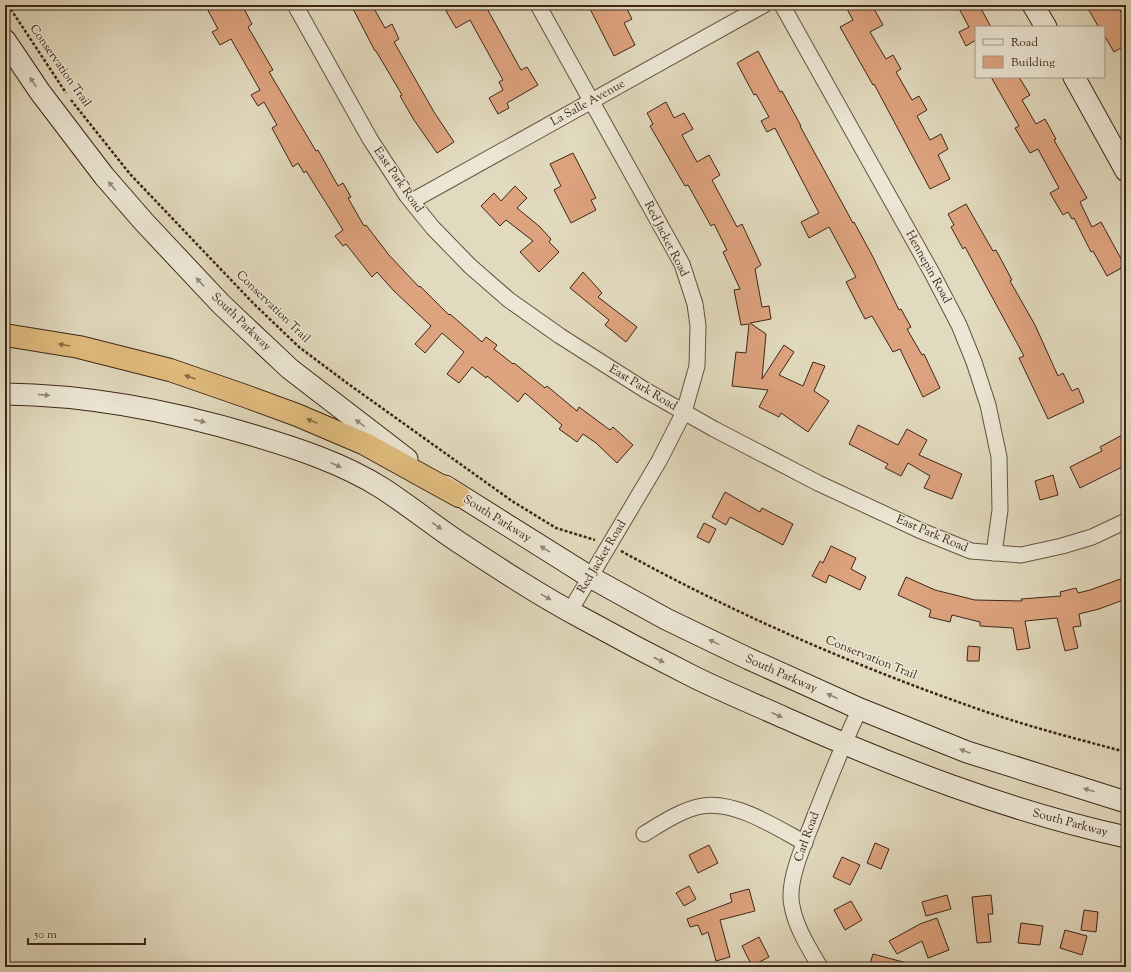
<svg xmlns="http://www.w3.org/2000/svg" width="1131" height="972" font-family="'Sorts Mill Goudy',serif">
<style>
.building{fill:#dda37e;stroke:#3d2516}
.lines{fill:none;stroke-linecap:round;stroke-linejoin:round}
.street-casing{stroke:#665240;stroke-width:17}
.secondary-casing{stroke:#3d2516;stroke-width:23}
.highway-casing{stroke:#3d2516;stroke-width:24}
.path{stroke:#3d2516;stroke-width:2.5;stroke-dasharray:3 2;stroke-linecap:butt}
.street{stroke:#ece7d5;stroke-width:15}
.secondary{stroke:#ece7d5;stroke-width:21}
.highway{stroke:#e1bd7f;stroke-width:22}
.oneway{fill:#948676}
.oneway2{fill:#876945}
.labels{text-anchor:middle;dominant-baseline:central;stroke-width:3;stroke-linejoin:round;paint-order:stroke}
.street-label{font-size:12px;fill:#3d2516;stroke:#ece7d5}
</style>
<rect width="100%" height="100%" fill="#e2dabe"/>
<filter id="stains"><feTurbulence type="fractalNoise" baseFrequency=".005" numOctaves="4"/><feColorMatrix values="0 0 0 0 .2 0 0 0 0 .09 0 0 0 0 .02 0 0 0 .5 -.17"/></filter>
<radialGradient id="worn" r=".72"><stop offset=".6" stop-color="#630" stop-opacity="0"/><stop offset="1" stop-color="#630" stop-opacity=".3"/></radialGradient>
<g class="building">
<polygon points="205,5 242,5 252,24 248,27 273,70 269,72 316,151 318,150 338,186 343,183 351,197 348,198 364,226 366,225 389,255 419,287 420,286 449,315 450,314 482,342 486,337 497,345 494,349 513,364 514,363 545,388 547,386 577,411 579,407 610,430 613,427 633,445 617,463 596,443 583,434 577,442 559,429 562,425 525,393 518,402 487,376 486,378 472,367 459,383 447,374 464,352 442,333 425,353 415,344 431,326 394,291 377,272 372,277 346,244 343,246 335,236 343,230 306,171 304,173 298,163 293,167 272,128 277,125 264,102 258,106 251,95 260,90 231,39 220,45 212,32 218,29"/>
<polygon points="351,5 372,5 385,28 392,24 399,39 394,42 434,112 454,142 437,153 414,120 400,96 402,95 376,51 375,51"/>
<polygon points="456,5 485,5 521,70 527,67 538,85 507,103 509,108 498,114 489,98 503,90 499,82 503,80 470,20 456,28 446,11"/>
<polygon points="588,5 625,5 632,19 624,23 635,45 614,56"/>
<polygon points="854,5 872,5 883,25 870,32 886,59 893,55 901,69 896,72 912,100 919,96 927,110 917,116 930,140 941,134 948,149 938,155 950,179 930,189 874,84 873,85 840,27 853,20 847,9"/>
<polygon points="957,5 979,5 991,27 976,27 976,40 966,46 959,32 969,27"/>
<polygon points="1086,5 1117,5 1126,21 1126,45 1114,52 1104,35 1104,27 1098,26"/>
<polygon points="758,51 780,92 782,91 801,126 800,126 853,223 854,222 873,257 899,310 901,309 911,327 907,329 922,355 924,354 940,388 923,397 900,349 893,352 872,316 865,319 846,282 856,277 829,227 809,238 801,222 819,213 775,128 767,132 761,121 769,117 756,94 754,95 737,63"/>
<polygon points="991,77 1019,77 1030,95 1022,100 1036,124 1045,119 1056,139 1054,140 1087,198 1080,202 1092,227 1101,222 1125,266 1107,276 1093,251 1091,252 1074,218 1072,219 1068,212 1063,215 1050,193 1059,188 1038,149 1030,153 1015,128 1019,126"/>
<polygon points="666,102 674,118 684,113 693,129 682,135 697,162 709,155 720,175 712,180 737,227 742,224 761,265 755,269 762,307 769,306 771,319 750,323 766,334 762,379 784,345 794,352 779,375 803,386 813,362 825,366 814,391 829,401 808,432 781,413 779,417 759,407 768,390 732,386 736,352 746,353 749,324 741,325 734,290 740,289 723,252 727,250 714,224 711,226 688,185 685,186 650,126 653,124 647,113"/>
<polygon points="573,153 596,198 591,200 596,210 571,223 554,190 561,186 550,164"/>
<polygon points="515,186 527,198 517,208 539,226 551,239 549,242 559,252 539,272 520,252 533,241 506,220 500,226 481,206 494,193 501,201"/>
<polygon points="966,204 993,251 996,250 1012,280 1010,281 1035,325 1058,376 1063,373 1072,391 1078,388 1084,402 1048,419 1019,358 1024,356 965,247 963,249 951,227 954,225 948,214"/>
<polygon points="583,272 602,293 598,297 637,327 626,342 605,325 609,320 570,288"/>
<polygon points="858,425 898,445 907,429 927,440 919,455 962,474 952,499 924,488 930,476 908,463 901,476 885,468 888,464 849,444"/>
<polygon points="1126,433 1126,465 1080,488 1070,467 1102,451 1100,447"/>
<polygon points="1053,475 1058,495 1040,500 1035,481"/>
<polygon points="725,492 760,512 762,508 793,524 783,545 730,517 726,525 712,517"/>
<polygon points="704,523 716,529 709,543 697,537"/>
<polygon points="831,546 856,558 851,569 866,577 860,590 829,575 826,583 812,576 820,561 823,563"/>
<polygon points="906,577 935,590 975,600 1022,601 1021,599 1061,596 1060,592 1076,588 1078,593 1090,590 1126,577 1126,599 1099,609 1079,614 1081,626 1073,627 1078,648 1065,651 1057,618 1025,621 1030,648 1017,650 1013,628 980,626 980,622 952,615 950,622 929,617 931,610 898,595"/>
<polygon points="968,646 980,647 979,661 967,661"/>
<polygon points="875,843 889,849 881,869 867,863"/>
<polygon points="709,845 718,863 698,873 689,855"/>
<polygon points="842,857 860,865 850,885 833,877"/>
<polygon points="689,886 696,899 684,906 676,893"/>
<polygon points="749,889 755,911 720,920 730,957 716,961 708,932 702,935 698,925 690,927 687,919 732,902 730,894"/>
<polygon points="947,895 951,909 926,916 922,902"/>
<polygon points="991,895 993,914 988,914 991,942 977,943 972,897"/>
<polygon points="851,901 862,920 845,930 834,910"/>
<polygon points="1084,910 1098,912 1096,932 1081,930"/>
<polygon points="937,918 949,950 928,958 922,941 897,954 889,941 920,924"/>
<polygon points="1021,923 1043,926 1040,945 1018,943"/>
<polygon points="1065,930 1087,936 1082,955 1060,948"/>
<polygon points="759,937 769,957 752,966 742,946"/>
<polygon points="873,954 907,963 906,967 869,967"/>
</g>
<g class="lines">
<defs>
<g id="street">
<polyline points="295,5 370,139 407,196 433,228 470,266 509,300 560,336 645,390 714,429 818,483 919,530 971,551 1021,555 1062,546 1092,537 1126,521"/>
<polyline points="538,5 682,264 695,304 698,326 697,366 684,412 659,461 570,611"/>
<polyline points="782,5 932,273 959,325 974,362 988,405 999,457 1000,510 994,553"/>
<polyline points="412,201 764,5"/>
<path d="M644 834C662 823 681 810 702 806 735 800 777 828 805 843"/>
<path d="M820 967C809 948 796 928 792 906 786 880 807 838 816 813 830 778 843 743 860 709"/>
</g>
<g id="secondary">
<polyline points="1033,5 1046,27"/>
<polyline points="5,40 40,92 104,176 144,222 221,304 290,369 407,459"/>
<polyline points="1074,77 1126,171"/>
<path d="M5 394C89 395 172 411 252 435 296 448 342 463 382 488 408 505 432 524 457 541 498 568 539 595 582 618 620 639 658 659 696 678 725 692 756 705 785 718 895 767 1008 811 1126 837"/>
<polyline points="445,486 590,577 666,619 749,659 860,709 967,752 1126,802"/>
</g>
<polyline id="highway" points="5,335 79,347 170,370 248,397 297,415 365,444 459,496"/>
</defs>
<use href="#street" class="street-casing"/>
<use href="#secondary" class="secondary-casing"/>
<use href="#highway" class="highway-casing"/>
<g class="path">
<polyline points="8,5 66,93"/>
<polyline points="71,100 130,174 253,303 299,347 347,383 512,501 556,528 595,540"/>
<path d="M621 551C735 614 855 666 978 709 1026 726 1077 739 1126 752"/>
</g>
<use href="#street" class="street"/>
<use href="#secondary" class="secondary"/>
<use href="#highway" class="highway"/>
</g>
<defs><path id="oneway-solid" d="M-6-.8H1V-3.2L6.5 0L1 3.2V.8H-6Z"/></defs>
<g class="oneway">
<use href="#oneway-solid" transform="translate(33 82) rotate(-124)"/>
<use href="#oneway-solid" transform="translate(112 186) rotate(-130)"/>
<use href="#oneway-solid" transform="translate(200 282) rotate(-133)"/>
<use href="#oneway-solid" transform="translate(44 395) rotate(5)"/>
<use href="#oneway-solid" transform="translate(200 421) rotate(13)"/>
<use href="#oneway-solid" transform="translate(360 423) rotate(-143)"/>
<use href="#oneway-solid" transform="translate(336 465) rotate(25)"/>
<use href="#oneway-solid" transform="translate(437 526) rotate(35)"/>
<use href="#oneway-solid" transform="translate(545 549) rotate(-148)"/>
<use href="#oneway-solid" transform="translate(546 597) rotate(31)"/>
<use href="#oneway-solid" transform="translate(714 642) rotate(-154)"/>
<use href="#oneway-solid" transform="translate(659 660) rotate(27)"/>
<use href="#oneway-solid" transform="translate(832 696) rotate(-156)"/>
<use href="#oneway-solid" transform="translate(777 715) rotate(24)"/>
<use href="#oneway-solid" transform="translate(965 751) rotate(-159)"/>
<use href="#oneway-solid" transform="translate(1089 790) rotate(-163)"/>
</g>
<g class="oneway2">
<use href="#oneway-solid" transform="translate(64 345) rotate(-170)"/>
<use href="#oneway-solid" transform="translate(190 377) rotate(-161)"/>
<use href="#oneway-solid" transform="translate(312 421) rotate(-157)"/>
</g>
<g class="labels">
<g class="street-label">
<text transform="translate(60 66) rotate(55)">Conservation Trail</text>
<text transform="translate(588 103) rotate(-29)">La Salle Avenue</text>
<text transform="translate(398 180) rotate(55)">East Park Road</text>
<text transform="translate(666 239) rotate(63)">Red Jacket Road</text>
<text transform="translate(928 267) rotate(61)">Hennepin Road</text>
<text transform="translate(273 307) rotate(44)">Conservation Trail</text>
<text transform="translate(241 322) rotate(44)">South Parkway</text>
<text transform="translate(643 388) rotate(31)">East Park Road</text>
<text transform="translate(497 519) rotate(32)">South Parkway</text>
<text transform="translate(932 534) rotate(23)">East Park Road</text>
<text transform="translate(602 557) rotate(-59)">Red Jacket Road</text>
<text transform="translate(871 658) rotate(22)">Conservation Trail</text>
<text transform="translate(781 674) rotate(24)">South Parkway</text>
<text transform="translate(1070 823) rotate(15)">South Parkway</text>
<text transform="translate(807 837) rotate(-70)">Carl Road</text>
</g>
</g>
<rect width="1131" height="972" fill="none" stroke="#e2dabe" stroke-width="20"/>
<rect x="6" y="6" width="1119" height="960" fill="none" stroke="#3d2516" stroke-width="2"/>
<rect x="10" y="10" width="1111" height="952" fill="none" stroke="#3d2516"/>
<rect x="975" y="26" width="130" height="52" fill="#ece7d5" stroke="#a69989"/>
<rect x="983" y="39" width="20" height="6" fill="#ece7d5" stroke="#a69989"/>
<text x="1011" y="46" font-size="12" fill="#3d2516">Road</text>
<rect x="983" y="56" width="20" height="12" fill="#dda37e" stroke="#a69989"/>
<text x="1011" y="66" font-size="12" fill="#3d2516">Building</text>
<path d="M28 938v6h117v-6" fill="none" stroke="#3d2516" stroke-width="2"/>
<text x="34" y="938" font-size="12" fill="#3d2516" stroke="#ece7d5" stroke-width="3" paint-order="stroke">50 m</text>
<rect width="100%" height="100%" filter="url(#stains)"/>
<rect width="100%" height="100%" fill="url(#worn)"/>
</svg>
